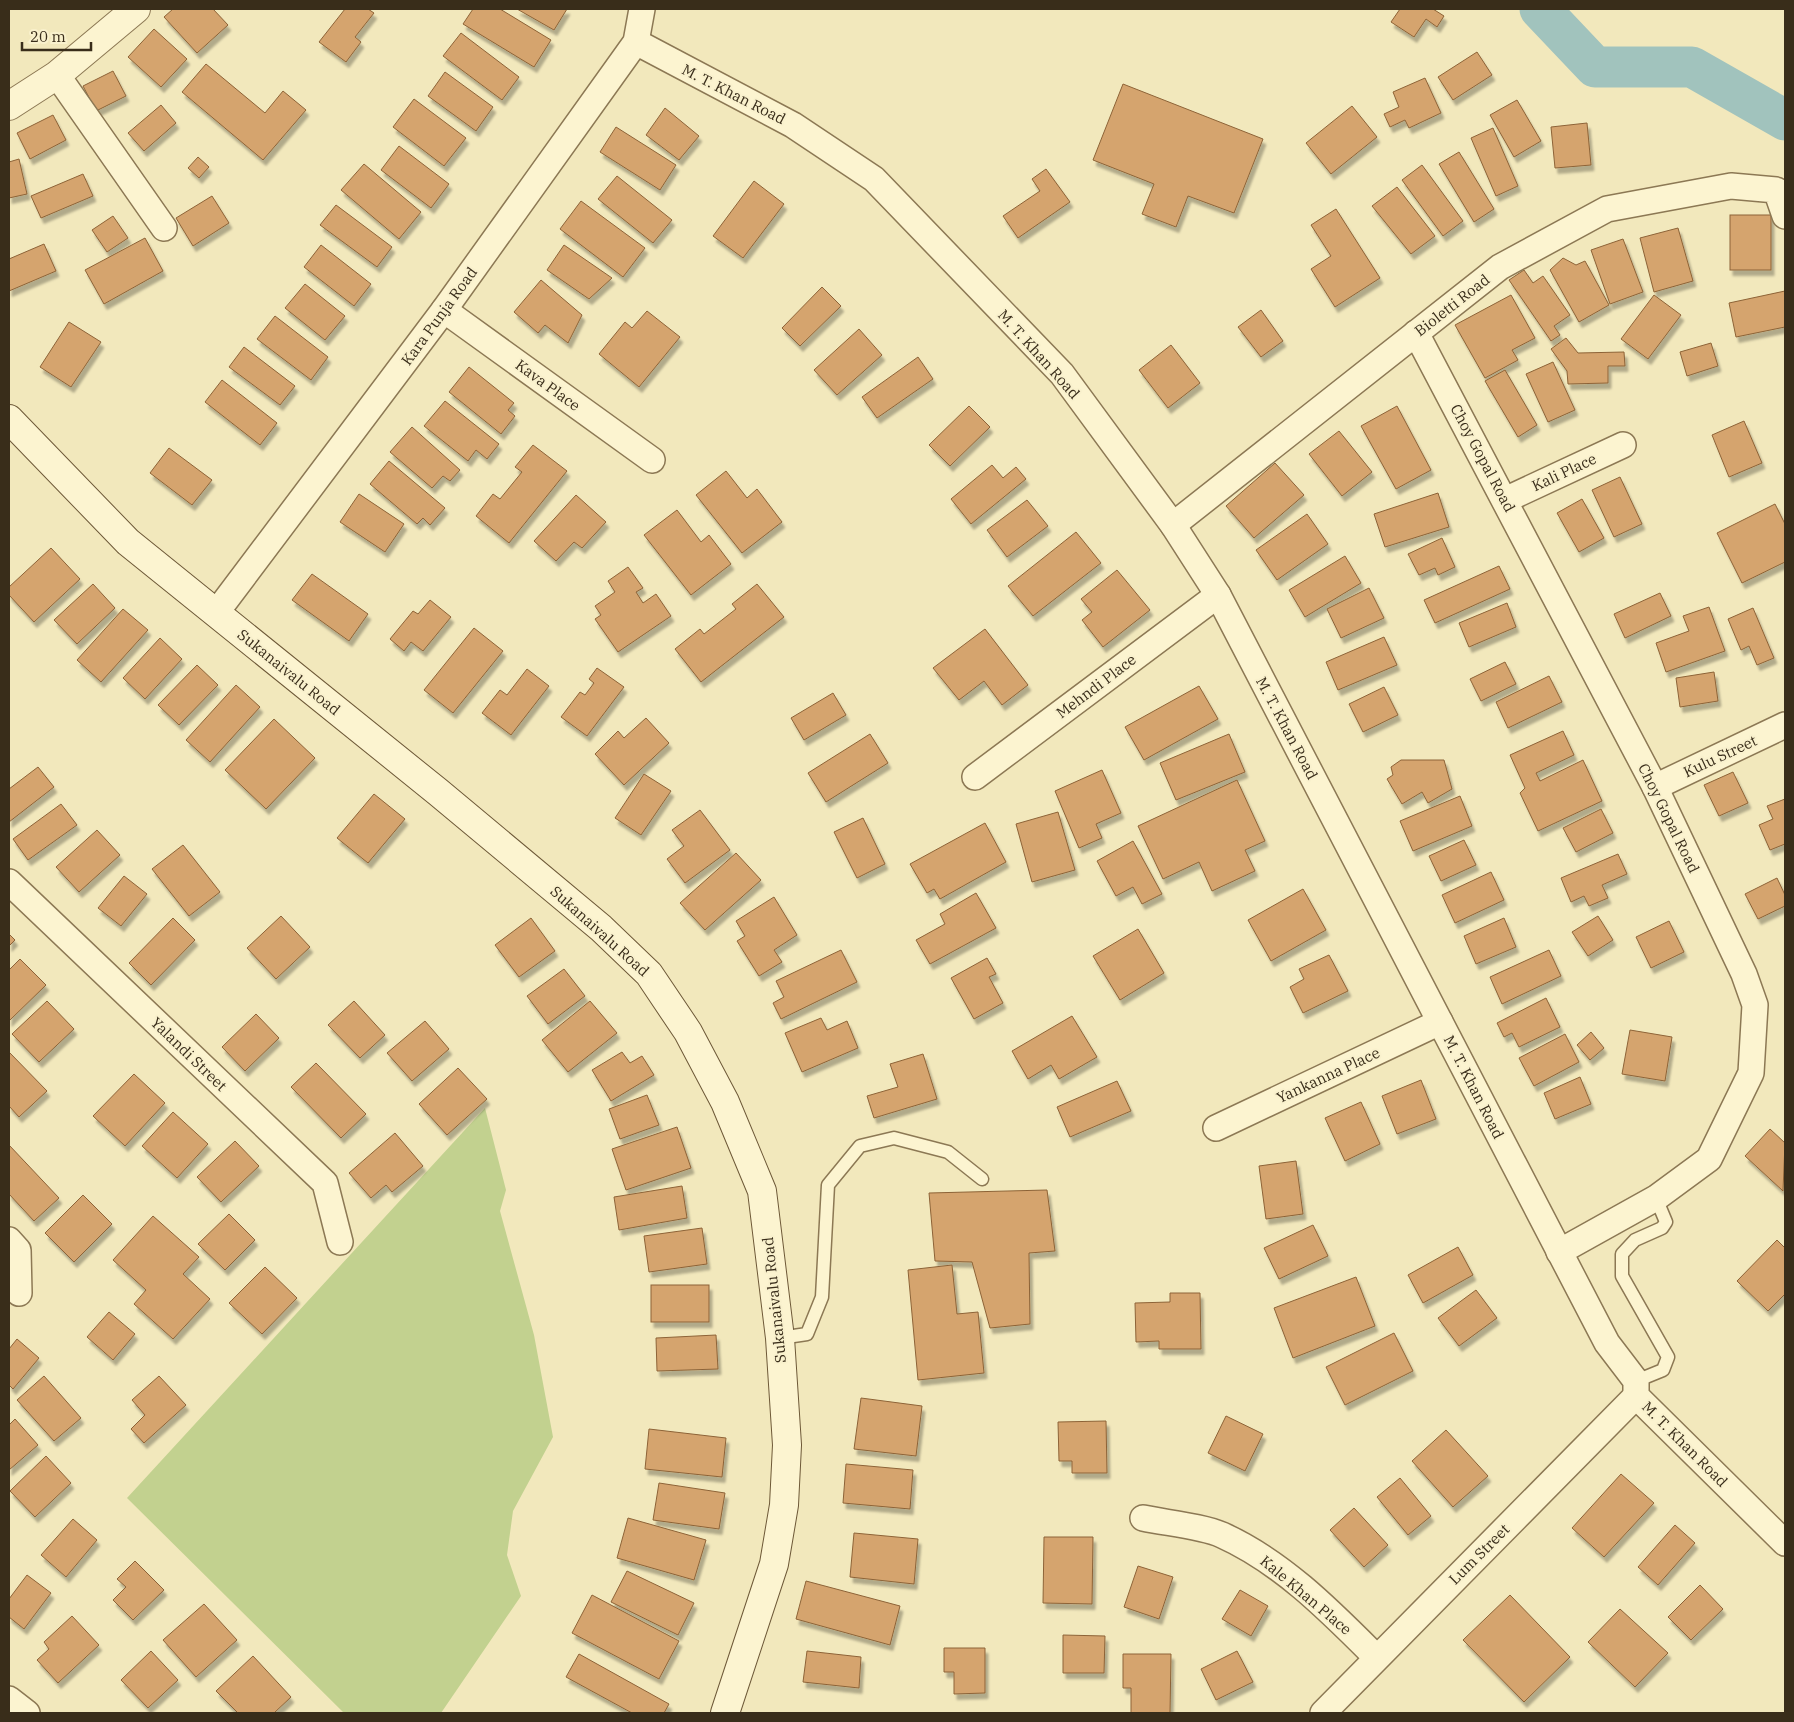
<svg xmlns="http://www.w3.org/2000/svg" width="1794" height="1722" font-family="'IBM Plex Serif',serif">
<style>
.green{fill:#c2d18f}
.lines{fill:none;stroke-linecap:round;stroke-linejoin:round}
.river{stroke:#a1c3bd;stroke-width:41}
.building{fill:#d5a46e;stroke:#8d6337;filter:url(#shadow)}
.service-casing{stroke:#8c7854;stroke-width:15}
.minor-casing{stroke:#8c7854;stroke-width:28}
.tertiary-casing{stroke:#8c7854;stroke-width:30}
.secondary-casing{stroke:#6d5837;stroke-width:30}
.service{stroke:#fcf4d0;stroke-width:12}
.minor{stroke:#fcf4d0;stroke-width:25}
.tertiary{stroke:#fcf4d0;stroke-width:28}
.secondary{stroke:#fcf4d0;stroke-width:28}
.labels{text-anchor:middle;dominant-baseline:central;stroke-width:4;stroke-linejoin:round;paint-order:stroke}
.street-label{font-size:15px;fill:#392d1a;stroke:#f9f1cd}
</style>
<defs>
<filter id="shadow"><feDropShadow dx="3" dy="5.5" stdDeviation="1" flood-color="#0004"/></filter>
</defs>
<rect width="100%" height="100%" fill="#f2e8bc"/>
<polygon class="green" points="485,1108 506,1190 500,1211 534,1335 553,1437 513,1511 507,1555 521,1596 441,1713 344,1713 127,1498"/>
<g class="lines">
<polyline class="river" points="1540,9 1595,67 1692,67 1785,120"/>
</g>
<g class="building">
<polygon points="173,9 213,9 228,25 197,53 164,17"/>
<polygon points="345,9 368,9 374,13 355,37 361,42 346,62 319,42"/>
<polygon points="473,9 500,9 551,40 534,67 463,24"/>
<polygon points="517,9 567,9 554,30"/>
<polygon points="1400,9 1433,9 1444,16 1437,27 1426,19 1414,37 1391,22"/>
<polygon points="154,29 187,59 161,87 128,57"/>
<polygon points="461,33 519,77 502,100 443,56"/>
<polygon points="1477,52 1492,75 1453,100 1438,77"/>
<polygon points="206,64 265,113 283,91 306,110 263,160 182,92"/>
<polygon points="113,71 126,96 96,111 83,86"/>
<polygon points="445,72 493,107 476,131 428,96"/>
<polygon points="1425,78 1441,113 1409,128 1405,120 1390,127 1384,114 1399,107 1393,92"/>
<polygon points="1123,84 1263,139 1234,213 1188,196 1176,227 1142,214 1154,184 1093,160"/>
<polygon points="414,99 466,138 444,166 393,127"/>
<polygon points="1517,100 1541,141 1514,157 1490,115"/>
<polygon points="161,105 176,123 144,151 128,133"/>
<polygon points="1352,106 1377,137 1331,174 1306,143"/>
<polygon points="665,108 699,136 679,160 646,135"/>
<polygon points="53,115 66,140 30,159 17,133"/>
<polygon points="1587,123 1591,165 1555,168 1551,127"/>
<polygon points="616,127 676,165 660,190 600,152"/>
<polygon points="1493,128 1518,186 1496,196 1471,138"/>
<polygon points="399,146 449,184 431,208 381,170"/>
<polygon points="1459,152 1494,209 1474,222 1439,164"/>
<polygon points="198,157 209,167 199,178 188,168"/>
<polygon points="19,159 27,194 9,198 9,162"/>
<polygon points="364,164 421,212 399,239 341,190"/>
<polygon points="1422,165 1463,221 1443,236 1402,180"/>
<polygon points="1046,169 1070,202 1018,238 1003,216 1040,191 1032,179"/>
<polygon points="83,174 93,196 41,218 31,196"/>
<polygon points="617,176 672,220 653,243 598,199"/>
<polygon points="754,181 784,204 743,258 713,236"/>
<polygon points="1397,187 1435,236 1411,254 1372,206"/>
<polygon points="212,196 229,223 193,246 176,218"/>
<polygon points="581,201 645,248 623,277 560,229"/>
<polygon points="336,205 392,247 377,267 320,225"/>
<polygon points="1336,209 1380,278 1335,307 1311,269 1331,256 1311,225"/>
<rect x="1730" y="215" width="41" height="55"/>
<polygon points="113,216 128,238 107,252 92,230"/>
<polygon points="1678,228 1693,281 1654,292 1640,238"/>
<polygon points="145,238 163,271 104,304 85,270"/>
<polygon points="1623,239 1643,292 1610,304 1591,250"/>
<polygon points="44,244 56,271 9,291 9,259"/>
<polygon points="321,245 371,284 354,306 304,267"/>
<polygon points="564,245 612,278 589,299 547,270"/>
<polygon points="1563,258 1576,265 1585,261 1609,305 1579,322 1550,270"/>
<polygon points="1524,270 1533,283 1543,276 1570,315 1554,326 1560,335 1551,341 1509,280"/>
<polygon points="541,280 582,315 568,343 545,325 538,333 514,312"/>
<polygon points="305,284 345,316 325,340 285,308"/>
<polygon points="822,287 841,306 800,346 782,328"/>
<polygon points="1785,291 1785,327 1736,337 1729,303"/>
<polygon points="1511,295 1535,338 1512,350 1518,360 1485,378 1455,325"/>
<polygon points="1654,295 1681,315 1648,359 1621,339"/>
<polygon points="1261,310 1283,341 1261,357 1238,327"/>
<polygon points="647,311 680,337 639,387 599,354 625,322 632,328"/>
<polygon points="275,316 328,357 311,380 257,339"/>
<polygon points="69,322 101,342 71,387 40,367"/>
<polygon points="859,329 882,355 837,395 814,370"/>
<polygon points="1566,338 1578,353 1624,352 1625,366 1608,366 1608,383 1568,384 1567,371 1551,349"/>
<polygon points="1711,343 1718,366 1687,376 1680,352"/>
<polygon points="1171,345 1200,383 1168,408 1139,370"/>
<polygon points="244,347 295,386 280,405 229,367"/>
<polygon points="918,357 933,379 877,418 862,397"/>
<polygon points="1553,362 1575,410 1548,422 1526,374"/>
<polygon points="469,367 514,403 508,410 515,416 501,434 449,392"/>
<polygon points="1505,370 1537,425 1518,437 1485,381"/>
<polygon points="222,380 277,423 260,445 205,402"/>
<polygon points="445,401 499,444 487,459 476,450 468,461 424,426"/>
<polygon points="969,406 990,427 950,466 929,445"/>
<polygon points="1397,406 1431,470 1396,489 1361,426"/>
<polygon points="1744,421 1762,463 1729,477 1712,435"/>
<polygon points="412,427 460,470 450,481 443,476 432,488 390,452"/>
<polygon points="1339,431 1372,472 1342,496 1309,454"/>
<polygon points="533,445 567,471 509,543 476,516 493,494 500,499 522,472 515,467"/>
<polygon points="169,448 212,480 192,505 150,473"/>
<polygon points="389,461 445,508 430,525 423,518 417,524 370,484"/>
<polygon points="1275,463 1304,495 1254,538 1226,506"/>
<polygon points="992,465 1003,478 1016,467 1026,479 971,524 951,499"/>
<polygon points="726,471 747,498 757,489 782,522 742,553 696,495"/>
<polygon points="1620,477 1642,524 1614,537 1592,490"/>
<polygon points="1438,493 1449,527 1385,547 1374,514"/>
<polygon points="359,494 404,524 385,552 340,522"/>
<polygon points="576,495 606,522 582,548 574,542 556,561 534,541"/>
<polygon points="1582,499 1604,538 1579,552 1557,513"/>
<polygon points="1027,500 1048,526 1007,557 987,530"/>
<polygon points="1775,504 1785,524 1785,562 1742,583 1717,533"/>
<polygon points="677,510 701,542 709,535 731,564 691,595 644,535"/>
<polygon points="1307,514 1328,544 1277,580 1256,550"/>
<polygon points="1076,532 1101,563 1033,616 1008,586"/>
<polygon points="1442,538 1455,567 1438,575 1435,568 1419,575 1408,554"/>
<polygon points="51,548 80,579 34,622 9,595 9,587"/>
<polygon points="1345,556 1361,583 1305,617 1289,590"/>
<polygon points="1499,566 1510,589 1435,623 1424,600"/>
<polygon points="628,567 643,588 636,592 643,603 656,594 671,616 618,652 595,619 601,615 595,606 615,592 608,581"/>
<polygon points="1117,570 1150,610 1103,647 1082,620 1092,612 1081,599"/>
<polygon points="312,574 368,614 349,641 292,600"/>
<polygon points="93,584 115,608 77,644 54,620"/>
<polygon points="757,584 784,617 701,682 675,649 700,629 704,634 736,609 732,604"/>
<polygon points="1369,588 1384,618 1341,638 1327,609"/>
<polygon points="1660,593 1671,616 1625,638 1614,614"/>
<polygon points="430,600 451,617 423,651 411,642 404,651 390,639 413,611 418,614"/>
<polygon points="1507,603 1516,627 1469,647 1459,623"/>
<polygon points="1709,607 1725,651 1666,672 1656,643 1689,631 1683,616"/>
<polygon points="1753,608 1774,658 1757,665 1749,646 1741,650 1728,619"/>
<polygon points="123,609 148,630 101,682 77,660"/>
<polygon points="474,628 503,651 453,713 424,690"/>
<polygon points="985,629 1028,685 1002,705 984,681 959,700 933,668"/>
<polygon points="1384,637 1397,665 1338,690 1326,662"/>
<polygon points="160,638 182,659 145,699 123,678"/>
<polygon points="1505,662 1516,684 1481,701 1470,679"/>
<polygon points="197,665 218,685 179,725 158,705"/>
<polygon points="597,668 624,687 587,736 561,717 580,692 585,695 594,683 589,679"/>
<polygon points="527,669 549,686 511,735 482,713 500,690 507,695"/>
<polygon points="1714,672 1718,701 1680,707 1676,678"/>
<polygon points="1549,676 1562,702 1508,728 1496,702"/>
<polygon points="236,685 260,707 210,762 186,740"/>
<polygon points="1199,686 1218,719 1144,760 1125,727"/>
<polygon points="1384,687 1398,715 1363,732 1349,704"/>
<polygon points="833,693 846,715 804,740 791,718"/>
<polygon points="646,718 669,743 624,785 595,754 618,731 624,738"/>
<polygon points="274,719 315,758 266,809 225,770"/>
<polygon points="1563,731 1574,755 1536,773 1540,781 1583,760 1602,801 1538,831 1520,793 1525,788 1510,755"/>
<polygon points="870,734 888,763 826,802 808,773"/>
<polygon points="1229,734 1245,772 1176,800 1160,763"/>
<polygon points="1401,760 1444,760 1452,789 1428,803 1422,792 1402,804 1387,779 1393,775 1391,767"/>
<polygon points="38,767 54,787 9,822 9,789"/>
<polygon points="1102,770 1121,813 1096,824 1102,838 1079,848 1055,791"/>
<polygon points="1733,772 1748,803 1719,816 1704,785"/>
<polygon points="644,774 671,791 641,835 615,818"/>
<polygon points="1237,780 1265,841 1245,850 1255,871 1212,891 1199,862 1163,879 1138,826"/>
<polygon points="374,794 405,819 368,863 337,838"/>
<polygon points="1460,796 1472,826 1413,851 1400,821"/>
<polygon points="1785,799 1785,844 1770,850 1759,825 1773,819 1767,806"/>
<polygon points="61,804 77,825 28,860 13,839"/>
<polygon points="1601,809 1613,833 1576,852 1563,828"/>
<polygon points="700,810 730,850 685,883 667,859 684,846 672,830"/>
<polygon points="1058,812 1075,870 1032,882 1016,824"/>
<polygon points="863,818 885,864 857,878 834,832"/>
<polygon points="985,823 1006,862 940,899 934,889 927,893 910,864"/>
<polygon points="97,830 120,855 79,892 56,867"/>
<polygon points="1464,840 1476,865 1441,881 1429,856"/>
<polygon points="1133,841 1162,894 1142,904 1133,887 1116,896 1097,861"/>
<polygon points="183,845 220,892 189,916 152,869"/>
<polygon points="736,853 761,880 705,930 680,903"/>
<polygon points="1618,854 1627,874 1602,885 1608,898 1589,906 1584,896 1571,902 1561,878"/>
<polygon points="1491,872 1504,900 1455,923 1442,895"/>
<polygon points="124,876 147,894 121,926 98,908"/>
<polygon points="1777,878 1785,895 1785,906 1758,919 1745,894"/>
<polygon points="1303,889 1326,930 1271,961 1248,920"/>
<polygon points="976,893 996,928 930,964 916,940 945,924 940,914"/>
<polygon points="774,897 797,935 774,950 782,962 759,976 737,941 745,936 736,921"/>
<polygon points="281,916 310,947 276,979 247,948"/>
<polygon points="1598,916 1613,940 1588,956 1572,932"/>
<polygon points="173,918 195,940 151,985 129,963"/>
<polygon points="531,918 555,951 519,977 495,945"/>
<polygon points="1504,918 1516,947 1476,964 1464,936"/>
<polygon points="1669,921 1684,952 1651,968 1636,937"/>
<polygon points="1138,929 1164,973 1120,1000 1093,956"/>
<polygon points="9,934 15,940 9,946"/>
<polygon points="841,950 857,982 781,1019 773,1003 784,997 776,981"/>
<polygon points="1549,950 1561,976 1502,1004 1490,977"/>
<polygon points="1329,955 1348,991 1303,1013 1290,987 1304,979 1299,969"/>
<polygon points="987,958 996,974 989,977 1003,1003 974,1019 951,978"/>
<polygon points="20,959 46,985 9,1021 9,970"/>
<polygon points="564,969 585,996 548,1024 527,996"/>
<polygon points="1546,998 1560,1027 1519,1047 1512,1033 1504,1037 1497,1023"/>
<polygon points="47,1001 74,1029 39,1062 12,1034"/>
<polygon points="354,1001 385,1035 360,1058 328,1025"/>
<polygon points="590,1001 617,1033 568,1072 542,1040"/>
<polygon points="256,1014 279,1038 245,1071 222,1047"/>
<polygon points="1072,1016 1097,1057 1059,1079 1051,1065 1028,1079 1012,1051"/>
<polygon points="821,1018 827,1030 847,1021 858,1048 802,1072 785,1033"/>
<polygon points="425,1021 449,1049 412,1081 387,1053"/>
<polygon points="1630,1030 1672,1037 1665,1081 1622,1074"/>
<polygon points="1591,1032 1604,1048 1590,1060 1577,1045"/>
<polygon points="1565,1034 1579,1062 1534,1086 1519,1058"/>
<polygon points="9,1052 47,1091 19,1117 9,1106"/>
<polygon points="622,1052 630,1063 642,1056 654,1075 611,1101 592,1070"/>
<polygon points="923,1054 937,1099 874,1118 867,1096 898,1087 890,1064"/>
<polygon points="316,1063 366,1114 341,1138 291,1087"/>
<polygon points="458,1068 487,1099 447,1135 419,1104"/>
<polygon points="134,1074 165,1103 125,1146 93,1116"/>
<polygon points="1580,1077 1591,1104 1555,1119 1544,1093"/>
<polygon points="1421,1080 1436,1119 1397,1134 1382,1096"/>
<polygon points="1117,1081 1131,1111 1070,1137 1057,1107"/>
<polygon points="647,1095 659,1125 620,1139 609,1109"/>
<polygon points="1361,1102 1380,1144 1345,1161 1325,1118"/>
<polygon points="173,1112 208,1144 177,1178 142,1146"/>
<polygon points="677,1127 691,1168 626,1190 612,1149"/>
<polygon points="1770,1129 1785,1143 1783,1191 1745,1156"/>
<polygon points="395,1133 423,1166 392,1192 386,1185 371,1198 349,1173"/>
<polygon points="235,1141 259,1166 221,1202 197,1177"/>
<polygon points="9,1145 59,1198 34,1221 9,1194"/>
<polygon points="1296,1161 1303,1214 1266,1219 1259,1166"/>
<polygon points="682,1186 687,1218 619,1230 614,1197"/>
<polygon points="1047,1190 1055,1251 1029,1253 1030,1324 990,1328 972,1262 935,1261 929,1193"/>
<polygon points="83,1195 112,1224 74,1262 45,1233"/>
<polygon points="229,1214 255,1240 225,1270 198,1244"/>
<polygon points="153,1216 199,1257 183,1274 210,1299 173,1339 134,1304 146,1290 113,1260"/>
<polygon points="1313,1225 1328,1256 1279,1279 1264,1248"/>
<polygon points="702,1228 707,1264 649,1272 644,1236"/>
<polygon points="1777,1240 1785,1248 1785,1294 1768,1311 1737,1281"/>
<polygon points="1458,1247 1473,1275 1423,1303 1408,1275"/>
<polygon points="952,1265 957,1314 978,1312 984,1373 918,1380 908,1270"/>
<polygon points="265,1267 297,1298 262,1334 229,1303"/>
<polygon points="1356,1277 1375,1326 1293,1358 1274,1308"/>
<rect x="651" y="1285" width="58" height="37"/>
<polygon points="1476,1290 1497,1318 1459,1346 1438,1318"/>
<polygon points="1170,1293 1200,1293 1201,1349 1159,1349 1159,1341 1136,1342 1135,1303 1170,1302"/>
<polygon points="109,1312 135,1334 113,1360 87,1337"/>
<polygon points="1394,1333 1413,1371 1345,1405 1326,1367"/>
<polygon points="716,1335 718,1369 657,1371 656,1338"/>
<polygon points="17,1339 39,1358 13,1389 9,1385 9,1349"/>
<polygon points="44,1376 81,1418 54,1441 17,1400"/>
<polygon points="159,1376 186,1405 144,1443 131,1429 145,1415 132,1400"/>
<polygon points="861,1398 922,1406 916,1456 854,1449"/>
<polygon points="1226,1416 1263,1434 1245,1471 1208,1453"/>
<polygon points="15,1419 38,1445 9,1470 9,1425"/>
<polygon points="1106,1421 1107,1473 1072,1473 1072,1461 1059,1461 1058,1422"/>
<polygon points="649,1429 726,1438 722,1477 645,1469"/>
<polygon points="1446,1430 1488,1476 1453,1507 1412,1461"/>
<polygon points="46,1456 71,1483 35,1517 10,1491"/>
<polygon points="846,1464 913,1470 910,1509 843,1503"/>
<polygon points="1621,1474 1654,1503 1604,1557 1572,1528"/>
<polygon points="1400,1478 1431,1516 1408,1535 1377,1497"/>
<polygon points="659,1483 725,1493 719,1529 653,1520"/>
<polygon points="1354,1508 1388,1545 1364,1567 1330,1530"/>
<polygon points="628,1518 706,1540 694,1580 617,1558"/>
<polygon points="73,1519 97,1540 66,1577 41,1555"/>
<polygon points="1675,1525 1695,1543 1658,1585 1638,1567"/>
<polygon points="854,1533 918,1539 914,1584 850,1577"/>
<polygon points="1044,1537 1093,1537 1092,1604 1043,1603"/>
<polygon points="135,1561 164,1590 133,1620 113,1600 126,1587 117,1579"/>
<polygon points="1138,1566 1173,1577 1159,1619 1124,1607"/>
<polygon points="627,1571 694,1603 678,1635 611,1602"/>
<polygon points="27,1575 51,1593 24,1629 9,1617 9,1599"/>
<polygon points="806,1581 900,1606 890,1645 796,1619"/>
<polygon points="1700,1585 1723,1609 1691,1640 1668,1617"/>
<polygon points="1240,1590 1268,1606 1251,1636 1222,1619"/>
<polygon points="592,1595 679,1641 659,1679 572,1633"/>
<polygon points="1510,1595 1570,1657 1524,1702 1463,1640"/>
<polygon points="204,1604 237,1640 196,1677 163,1640"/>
<polygon points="1620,1609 1668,1653 1635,1687 1588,1642"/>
<polygon points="72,1616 99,1645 58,1683 37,1660 49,1649 44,1642"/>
<polygon points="1063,1635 1105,1636 1104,1673 1063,1673"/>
<polygon points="944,1648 985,1648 985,1693 954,1694 954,1672 944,1672"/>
<polygon points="151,1651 178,1680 148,1708 121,1680"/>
<polygon points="807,1651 861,1657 859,1688 803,1682"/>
<polygon points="1237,1651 1253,1682 1216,1700 1201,1669"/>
<polygon points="579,1654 669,1704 664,1713 632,1713 566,1677"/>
<polygon points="1123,1654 1171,1654 1170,1713 1131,1713 1131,1688 1123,1688"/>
<polygon points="253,1656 291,1697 274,1713 238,1713 216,1691"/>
</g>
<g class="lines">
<defs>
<g id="service">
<polyline points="780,1338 807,1334 822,1297 828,1185 860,1146 894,1138 948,1152 982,1179"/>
<polyline points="1636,1381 1663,1370 1668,1357 1622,1276 1622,1254 1635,1240 1662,1228 1666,1222 1656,1198"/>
</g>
<g id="minor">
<polyline points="636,42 793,125 874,179 1062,374 1173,525 1218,595 1607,1343 1636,1381 1636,1396 1785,1543"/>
<polyline points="57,75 164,228"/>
<polyline points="444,310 652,460"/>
<polyline points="1416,333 1655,787 1744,974 1755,1005 1751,1073 1709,1159 1656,1198 1559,1252"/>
<polyline points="1505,500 1623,445"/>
<polyline points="1173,525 1500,267 1607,209 1731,186 1776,190 1785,216"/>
<polyline points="216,613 444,310 636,42 642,9"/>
<polyline points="975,777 1218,595"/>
<polyline points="1655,787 1785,725"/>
<polyline points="9,882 325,1183 340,1242"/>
<polyline points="1216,1128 1440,1022"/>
<polyline points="9,1240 18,1250 19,1293"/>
<path d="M1143 1518C1166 1523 1202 1526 1222 1535 1282 1562 1330 1611 1376 1657"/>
<polyline points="9,1699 27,1713"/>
<polyline points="1323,1713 1636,1396"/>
</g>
<polyline id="tertiary" points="9,106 57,75 136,9"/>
<polyline id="secondary" points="9,419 128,542 438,792 601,928 649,974 688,1032 725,1102 762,1191 780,1338 787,1445 784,1505 774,1564 725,1713"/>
</defs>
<use href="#service" class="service-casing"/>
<use href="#minor" class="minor-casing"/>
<use href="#tertiary" class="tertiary-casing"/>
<use href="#secondary" class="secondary-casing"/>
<use href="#service" class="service"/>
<use href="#minor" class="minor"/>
<use href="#tertiary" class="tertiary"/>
<use href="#secondary" class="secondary"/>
</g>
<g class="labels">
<g class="street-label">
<text transform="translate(734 94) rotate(27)">M. T. Khan Road</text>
<text transform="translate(1452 305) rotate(-38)">Bioletti Road</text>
<text transform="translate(439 316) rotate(-54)">Kara Punja Road</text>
<text transform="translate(1039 354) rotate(48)">M. T. Khan Road</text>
<text transform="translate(548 385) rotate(36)">Kava Place</text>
<text transform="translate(1483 458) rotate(62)">Choy Gopal Road</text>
<text transform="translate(1564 472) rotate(-25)">Kali Place</text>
<text transform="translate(289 672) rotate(39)">Sukanaivalu Road</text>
<text transform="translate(1096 686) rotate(-37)">Mehndi Place</text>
<text transform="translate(1287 728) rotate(62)">M. T. Khan Road</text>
<text transform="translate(1720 756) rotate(-25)">Kulu Street</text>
<text transform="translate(1669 818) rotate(64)">Choy Gopal Road</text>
<text transform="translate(600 931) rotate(42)">Sukanaivalu Road</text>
<text transform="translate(189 1054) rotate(44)">Yalandi Street</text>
<text transform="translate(1328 1075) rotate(-25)">Yankanna Place</text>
<text transform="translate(1474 1087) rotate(63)">M. T. Khan Road</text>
<text transform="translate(774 1300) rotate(-96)">Sukanaivalu Road</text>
<text transform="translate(1685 1444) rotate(45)">M. T. Khan Road</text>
<text transform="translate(1479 1554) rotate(-45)">Lum Street</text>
<text transform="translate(1306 1595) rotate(40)">Kale Khan Place</text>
</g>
</g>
<rect width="1794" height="1722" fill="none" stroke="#392d1a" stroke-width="20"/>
<path d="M22 42v8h69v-8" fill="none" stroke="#392d1a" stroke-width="2.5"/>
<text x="30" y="42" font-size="15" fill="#392d1a" stroke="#f9f1cd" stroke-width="4" paint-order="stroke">20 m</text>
</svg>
